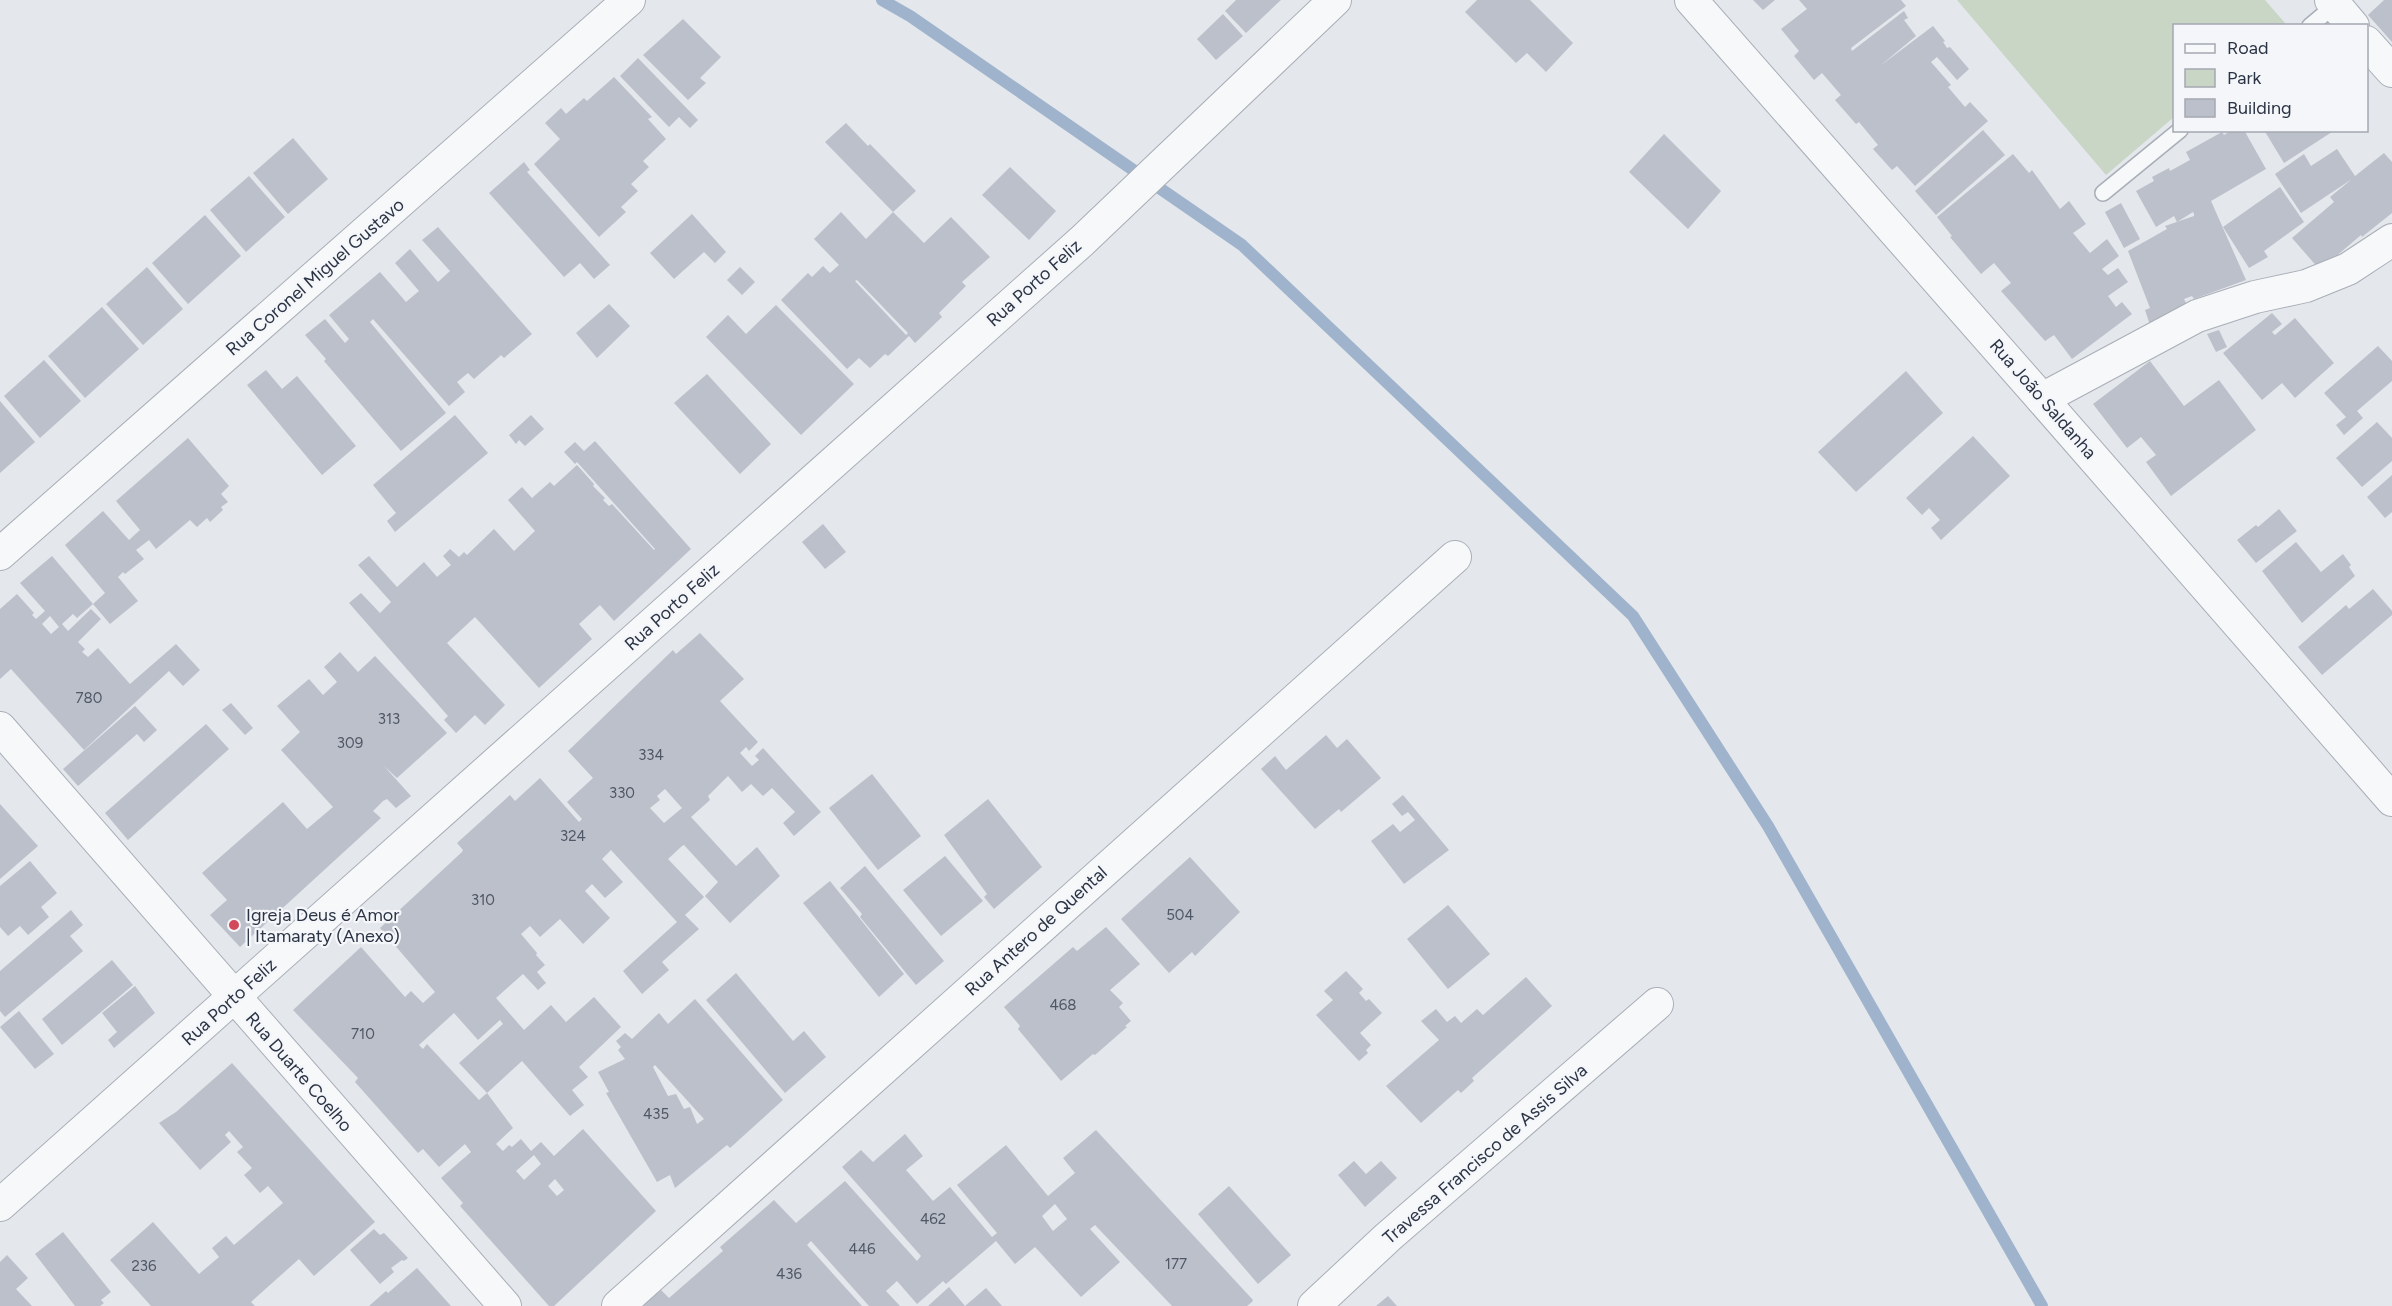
<svg xmlns="http://www.w3.org/2000/svg" width="2392" height="1306" font-family="Figtree,sans-serif">
<style>
.green{fill:#c9d6c5}
.lines{fill:none;stroke-linecap:round;stroke-linejoin:round}
.stream{stroke:#9fb4cc;stroke-width:12}
.building{fill:#bbc0ca;fill-rule:evenodd}
.service-casing{stroke:#a9aeb7;stroke-width:18}
.minor-casing{stroke:#a9aeb7;stroke-width:34}
.service{stroke:#f7f8fa;stroke-width:15}
.minor{stroke:#f7f8fa;stroke-width:32}
.poi-dot{fill:#d1495b;stroke:#f4f6f9;stroke-width:2}
.labels{text-anchor:middle;dominant-baseline:central;stroke-width:4.5;stroke-linejoin:round;paint-order:stroke}
.number-label{font-size:15px;fill:#4f5766}
.street-label{font-size:18px;fill:#2b3445;stroke:#f4f6f9}
.poi-label{font-size:18px;fill:#2b3445;stroke:#f4f6f9;text-anchor:start}
</style>
<rect width="100%" height="100%" fill="#e4e7ec"/>
<polygon class="green" points="1957,0 2265,0 2285,23 2282,26 2174,26 2174,117 2106,175"/>
<g class="lines">
<polyline class="stream" points="882,0 910,16 1242,245 1633,616 1768,826 2042,1306"/>
</g>
<g class="building">
<polygon points="1236,0 1281,0 1246,33 1225,11"/>
<polygon points="1477,0 1530,0 1573,43 1546,72 1527,53 1516,63 1465,12"/>
<polygon points="1753,0 1775,0 1763,10"/>
<polygon points="1799,0 1901,0 1906,6 1851,48 1852,51 1904,11 1908,18 1904,20 1916,36 1880,66 1933,26 1945,41 1943,42 1947,48 1950,47 1969,69 1957,80 1937,57 1931,62 1951,85 1948,87 1965,107 1970,102 1988,121 1915,186 1897,166 1892,170 1873,149 1878,145 1859,122 1856,124 1835,100 1841,95 1822,73 1814,80 1794,56 1799,51 1781,29 1807,9"/>
<polygon points="2384,0 2392,0 2392,42 2368,15"/>
<polygon points="1223,14 1243,36 1216,60 1197,39"/>
<polygon points="683,19 721,57 700,78 706,83 688,100 643,55"/>
<polygon points="638,58 698,120 690,128 679,117 669,127 620,76"/>
<polygon points="614,77 652,117 648,119 666,139 643,161 649,167 631,184 638,191 621,207 626,212 599,237 534,164 560,139 545,123 561,108 566,114 584,98 587,101"/>
<polygon points="846,123 868,146 870,144 916,191 893,212 825,142"/>
<polygon points="1983,130 2005,155 1936,215 1915,191"/>
<polygon points="2232,130 2244,130 2266,169 2211,201 2246,280 2194,299 2192,296 2184,299 2189,309 2150,325 2145,310 2150,308 2128,251 2167,229 2165,226 2194,216 2194,214 2193,212 2177,222 2174,216 2156,227 2136,191 2154,181 2152,177 2169,168 2170,171 2190,160 2186,152 2222,132 2224,135"/>
<polygon points="2264,130 2335,130 2284,163"/>
<polygon points="1664,134 1721,191 1688,229 1629,172"/>
<polygon points="293,138 328,179 288,214 253,173"/>
<polygon points="2337,149 2355,176 2384,153 2392,162 2392,213 2362,237 2361,235 2320,270 2292,238 2334,202 2330,197 2352,179 2301,213 2275,174 2304,154 2311,166"/>
<polygon points="2013,154 2029,173 2032,170 2060,209 2069,201 2086,224 2073,233 2090,253 2107,239 2119,256 2102,269 2108,275 2118,268 2128,282 2108,296 2116,307 2122,302 2132,314 2072,359 2054,335 2045,341 2001,291 2011,283 1994,263 1981,274 1950,237 1952,236 1937,217"/>
<polygon points="524,162 530,170 527,172 610,265 594,279 580,263 564,277 489,193"/>
<polygon points="1010,167 1056,211 1029,240 982,195"/>
<polygon points="249,176 285,217 246,252 210,210"/>
<polygon points="2280,187 2304,222 2264,251 2268,257 2249,268 2223,227"/>
<polygon points="2121,203 2140,239 2124,248 2105,212"/>
<path d="M841 212 866 239 893 212 924 243 951 217 990 257 962 282 966 286 939 313 942 317 915 343 909 336 888 356 885 354 870 368 859 358 847 369 781 300 808 273 812 277 823 266 830 273 839 265 814 239ZM857 280 908 333 906 335 855 281Z"/>
<polygon points="692,214 726,252 715,263 704,252 674,279 650,253"/>
<polygon points="205,215 241,256 188,304 152,263"/>
<polygon points="438,227 532,334 504,358 501,355 499,357 474,379 468,373 457,382 465,392 449,406 373,319 370,322 446,413 401,451 324,361 326,359 305,335 325,319 345,343 349,339 329,315 380,272 406,302 419,291 395,263 410,249 438,282 450,271 422,240"/>
<polygon points="147,267 183,309 143,345 106,304"/>
<polygon points="740,267 755,282 742,295 727,280"/>
<polygon points="609,304 630,326 597,358 576,333"/>
<polygon points="776,305 854,384 801,435 706,337 728,315 746,334"/>
<polygon points="102,307 139,349 85,398 48,356"/>
<polygon points="2272,313 2282,324 2272,332 2275,335 2295,318 2334,363 2295,398 2282,383 2262,400 2223,353"/>
<polygon points="2219,330 2227,347 2216,352 2207,334"/>
<polygon points="2378,346 2392,361 2392,381 2357,411 2363,418 2344,435 2336,425 2346,417 2324,393"/>
<polygon points="44,360 81,401 40,438 4,396"/>
<polygon points="2150,361 2184,406 2219,380 2256,430 2171,496 2146,462 2156,455 2141,437 2127,448 2093,404"/>
<polygon points="266,370 282,389 297,376 356,446 322,475 247,385"/>
<polygon points="1906,371 1943,413 1856,492 1818,452"/>
<polygon points="707,374 771,444 740,474 674,403"/>
<polygon points="0,401 35,442 0,473"/>
<polygon points="455,415 488,453 395,532 387,521 396,513 373,485"/>
<polygon points="531,415 544,429 525,446 519,440 516,444 509,435"/>
<polygon points="2377,422 2392,438 2392,461 2362,487 2336,458"/>
<polygon points="1973,436 2010,476 1941,540 1931,528 1940,520 1929,508 1922,515 1906,498"/>
<polygon points="188,438 229,486 221,494 228,502 221,507 223,510 210,522 207,518 197,527 190,520 156,549 149,540 136,550 144,559 125,574 123,572 118,577 138,601 110,624 93,604 105,593 65,545 103,511 129,540 140,530 116,501"/>
<polygon points="595,441 691,549 614,621 600,605 579,624 592,639 539,688 475,617 447,643 505,705 485,725 475,715 456,733 444,720 448,716 349,603 361,593 380,613 391,602 358,565 369,556 397,587 424,562 437,577 451,565 443,556 450,549 459,557 464,552 467,555 494,529 514,551 535,531 508,500 522,487 532,498 550,482 554,486 577,465 594,484 593,486 605,498 603,500 609,506 612,504 654,550 655,549 577,462 575,464 564,452 575,442 584,451"/>
<polygon points="2392,475 2392,512 2385,518 2367,497"/>
<polygon points="2279,509 2297,531 2256,563 2237,540 2256,525 2258,527"/>
<polygon points="823,524 846,552 825,569 802,542"/>
<polygon points="2296,542 2321,572 2343,554 2351,565 2349,567 2355,576 2302,623 2262,571"/>
<path d="M52 556 93 604 77 618 73 614 62 624 68 631 91 609 101 619 78 642 85 649 82 652 88 657 98 648 130 684 176 644 200 670 183 686 169 671 84 750 11 669 0 679V609L17 594 34 613 32 615 36 619 45 611 20 583ZM50 616 59 627 51 634 42 624Z"/>
<polygon points="2373,589 2392,611 2392,615 2322,675 2298,647 2346,605 2349,609"/>
<path d="M700 633 744 679 720 701 758 742 749 751 746 747 740 753 752 766 759 760 755 756 763 748 821 812 794 836 783 823 795 812 772 788 763 796 751 784 742 792 728 776 708 796 710 800 691 817 736 866 757 847 780 876 730 923 705 896 718 882 684 845 682 846 668 859 704 897 685 915 699 929 662 962 669 970 642 994 623 971 677 922 611 850 602 859 623 882 605 898 592 884 585 891 610 918 583 944 560 919 540 937 530 926 521 934 537 953 536 955 545 965 537 972 546 983 538 990 523 974 496 998 524 1030 551 1005 566 1022 594 997 621 1027 579 1067 588 1077 572 1090 584 1105 570 1116 522 1061 487 1093 513 1128 496 1144 503 1151 509 1145 512 1147 521 1139 531 1151 541 1142 554 1156 583 1129 656 1211 554 1306H549L460 1206 463 1203 441 1178 471 1152 465 1144 439 1167 423 1149 418 1153 355 1082 358 1078 293 1010 361 947 405 997 411 991 423 1003 435 992 380 928 462 852 463 850 457 843 510 795 515 801 540 778 579 822 582 819 567 802 593 778 568 751 673 650 676 654ZM665 789 682 808 664 823 650 808 660 800 657 796ZM454 1013 478 1040 500 1020 503 1024 459 1063 487 1093 479 1100 427 1044 423 1049 419 1045ZM534 1155 541 1164 524 1180 516 1171ZM555 1179 564 1190 557 1196 548 1186Z"/>
<polygon points="340,652 358,672 375,656 447,733 397,778 384,766 411,796 396,808 387,799 383,801 373,811 381,818 240,947 210,915 227,900 202,873 283,802 307,829 333,807 281,750 300,732 277,706 309,679 323,695 337,682 324,667"/>
<polygon points="231,703 253,728 245,735 222,710"/>
<polygon points="135,706 157,730 144,742 137,734 78,786 63,769"/>
<polygon points="206,724 229,749 128,840 105,813"/>
<polygon points="1326,735 1337,748 1347,739 1381,778 1341,812 1339,809 1315,829 1261,769 1275,756 1286,770"/>
<polygon points="872,774 921,836 878,870 829,808"/>
<polygon points="1403,795 1449,850 1404,884 1371,841 1393,824 1400,832 1415,820 1408,812 1402,816 1392,804"/>
<polygon points="988,799 1042,867 994,909 984,897 987,894 944,835"/>
<polygon points="0,804 38,846 0,879"/>
<polygon points="945,856 983,901 941,936 903,890"/>
<polygon points="1190,857 1240,912 1195,956 1192,952 1169,973 1121,919"/>
<polygon points="30,861 57,893 41,907 49,917 28,935 20,926 8,936 0,927 0,886"/>
<polygon points="865,866 944,961 916,985 860,917 862,914 840,888"/>
<polygon points="830,881 904,974 879,997 803,903"/>
<polygon points="1448,905 1490,954 1448,989 1407,939"/>
<polygon points="71,910 83,925 70,936 83,951 5,1017 0,1011 0,971"/>
<polygon points="1106,927 1140,964 1110,990 1123,1003 1119,1007 1131,1021 1125,1026 1127,1027 1095,1055 1093,1054 1061,1081 1018,1029 1020,1026 1004,1007 1073,947 1077,951"/>
<polygon points="112,960 133,985 62,1045 42,1019"/>
<polygon points="1346,971 1363,989 1359,993 1366,1001 1369,999 1382,1013 1360,1033 1371,1045 1366,1050 1368,1053 1359,1061 1316,1015 1333,1000 1324,991"/>
<polygon points="736,973 793,1041 804,1031 826,1057 785,1093 706,1000"/>
<polygon points="1526,977 1552,1006 1472,1078 1474,1081 1461,1093 1458,1090 1421,1123 1386,1086 1439,1040 1421,1021 1436,1009 1447,1022 1455,1016 1461,1023 1477,1009 1483,1015"/>
<polygon points="135,986 155,1013 114,1048 108,1040 117,1032 102,1013"/>
<path d="M695 999 783 1100 730 1148 727 1145 675 1188 670 1175 657 1182 606 1093 609 1092 598 1072 625 1059 618 1050 621 1047 616 1041 625 1033 632 1039 659 1013 668 1024ZM655 1065 704 1119 697 1124 690 1107 684 1109 676 1094 668 1096 653 1067Z"/>
<polygon points="19,1011 54,1054 35,1069 0,1027"/>
<polygon points="232,1063 375,1222 314,1276 299,1259 251,1302 255,1306 151,1306 110,1260 153,1222 199,1274 219,1257 212,1248 226,1236 234,1245 283,1203 268,1186 260,1193 244,1175 252,1168 237,1152 243,1147 229,1131 225,1135 231,1142 200,1170 159,1123 176,1112"/>
<path d="M1096 1130 1253 1300 1252 1302 1247 1306H1172L1095 1225 1090 1229 1120 1262 1081 1297 1035 1247 1015 1264 996 1241 946 1284 943 1281 941 1283 917 1304 897 1281 886 1291 900 1306H869L811 1241 807 1245 862 1306H642L661 1290 669 1298 723 1251 720 1247 774 1200 796 1223 845 1181 917 1261 921 1256 842 1167 861 1150 873 1162 905 1134 923 1156 906 1170 933 1201 950 1187 992 1237 997 1233 957 1185 1006 1145 1048 1196 1075 1173 1063 1158ZM1055 1204 1067 1219 1053 1231 1042 1216Z"/>
<polygon points="1354,1161 1366,1174 1381,1161 1397,1178 1365,1207 1338,1175"/>
<polygon points="1229,1186 1291,1255 1258,1284 1198,1214"/>
<polygon points="374,1229 380,1235 384,1233 408,1258 404,1261 402,1260 391,1268 394,1272 380,1284 350,1250"/>
<polygon points="63,1232 111,1292 101,1300 104,1303 100,1306 75,1306 35,1254"/>
<polygon points="7,1255 28,1278 16,1289 32,1306 0,1306 0,1262"/>
<polygon points="417,1268 451,1306 369,1306 386,1291 388,1293"/>
<polygon points="949,1287 965,1306 986,1288 1002,1306 928,1306"/>
<polygon points="1388,1296 1397,1306 1376,1306"/>
</g>
<g class="lines">
<defs>
<g id="service">
<polyline points="2310,26 2335,5"/>
<polyline points="2103,193 2180,130"/>
</g>
<g id="minor">
<polyline points="1691,0 2042,399 2392,800"/>
<polyline points="2331,0 2353,26"/>
<polyline points="2366,42 2392,71"/>
<polyline points="2042,399 2197,316 2255,297 2306,286 2348,269 2392,240"/>
<polyline points="0,554 629,0"/>
<polyline points="0,728 505,1306"/>
<polyline points="0,1205 1082,241 1335,0"/>
<polyline points="618,1306 1455,557"/>
<polyline points="1314,1306 1388,1237 1657,1004"/>
</g>
</defs>
<use href="#service" class="service-casing"/>
<use href="#minor" class="minor-casing"/>
<use href="#service" class="service"/>
<use href="#minor" class="minor"/>
</g>
<circle class="poi-dot" cx="234" cy="925" r="6"/>
<g class="labels">
<g class="number-label">
<text x="89" y="698">780</text>
<text x="389" y="719">313</text>
<text x="350" y="743">309</text>
<text x="651" y="755">334</text>
<text x="622" y="793">330</text>
<text x="573" y="836">324</text>
<text x="483" y="900">310</text>
<text x="1180" y="915">504</text>
<text x="1063" y="1005">468</text>
<text x="363" y="1034">710</text>
<text x="656" y="1114">435</text>
<text x="933" y="1219">462</text>
<text x="862" y="1249">446</text>
<text x="1176" y="1264">177</text>
<text x="144" y="1266">236</text>
<text x="789" y="1274">436</text>
</g>
<g class="street-label">
<text transform="translate(315 277) rotate(-41)">Rua Coronel Miguel Gustavo</text>
<text transform="translate(1034 283) rotate(-42)">Rua Porto Feliz</text>
<text transform="translate(2043 399) rotate(49)">Rua João Saldanha</text>
<text transform="translate(672 607) rotate(-42)">Rua Porto Feliz</text>
<text transform="translate(1036 931) rotate(-42)">Rua Antero de Quental</text>
<text transform="translate(229 1002) rotate(-42)">Rua Porto Feliz</text>
<text transform="translate(299 1072) rotate(49)">Rua Duarte Coelho</text>
<text transform="translate(1485 1154) rotate(-41)">Travessa Francisco de Assis Silva</text>
</g>
<g class="poi-label">
<text x="246" y="915">Igreja Deus é Amor<tspan x="246" dy="21">| Itamaraty (Anexo)</tspan></text>
</g>
</g>
<rect x="2173" y="24" width="195" height="108" fill="#f4f6f9" stroke="#a4a8b1" stroke-width="1.5"/>
<rect x="2185" y="44" width="30" height="9" fill="#f7f8fa" stroke="#a4a8b1" stroke-width="1.5"/>
<text x="2227" y="54" font-size="18" fill="#2b3445">Road</text>
<rect x="2185" y="69" width="30" height="18" fill="#c9d6c5" stroke="#a4a8b1" stroke-width="1.5"/>
<text x="2227" y="84" font-size="18" fill="#2b3445">Park</text>
<rect x="2185" y="99" width="30" height="18" fill="#bbc0ca" stroke="#a4a8b1" stroke-width="1.5"/>
<text x="2227" y="114" font-size="18" fill="#2b3445">Building</text>
</svg>
